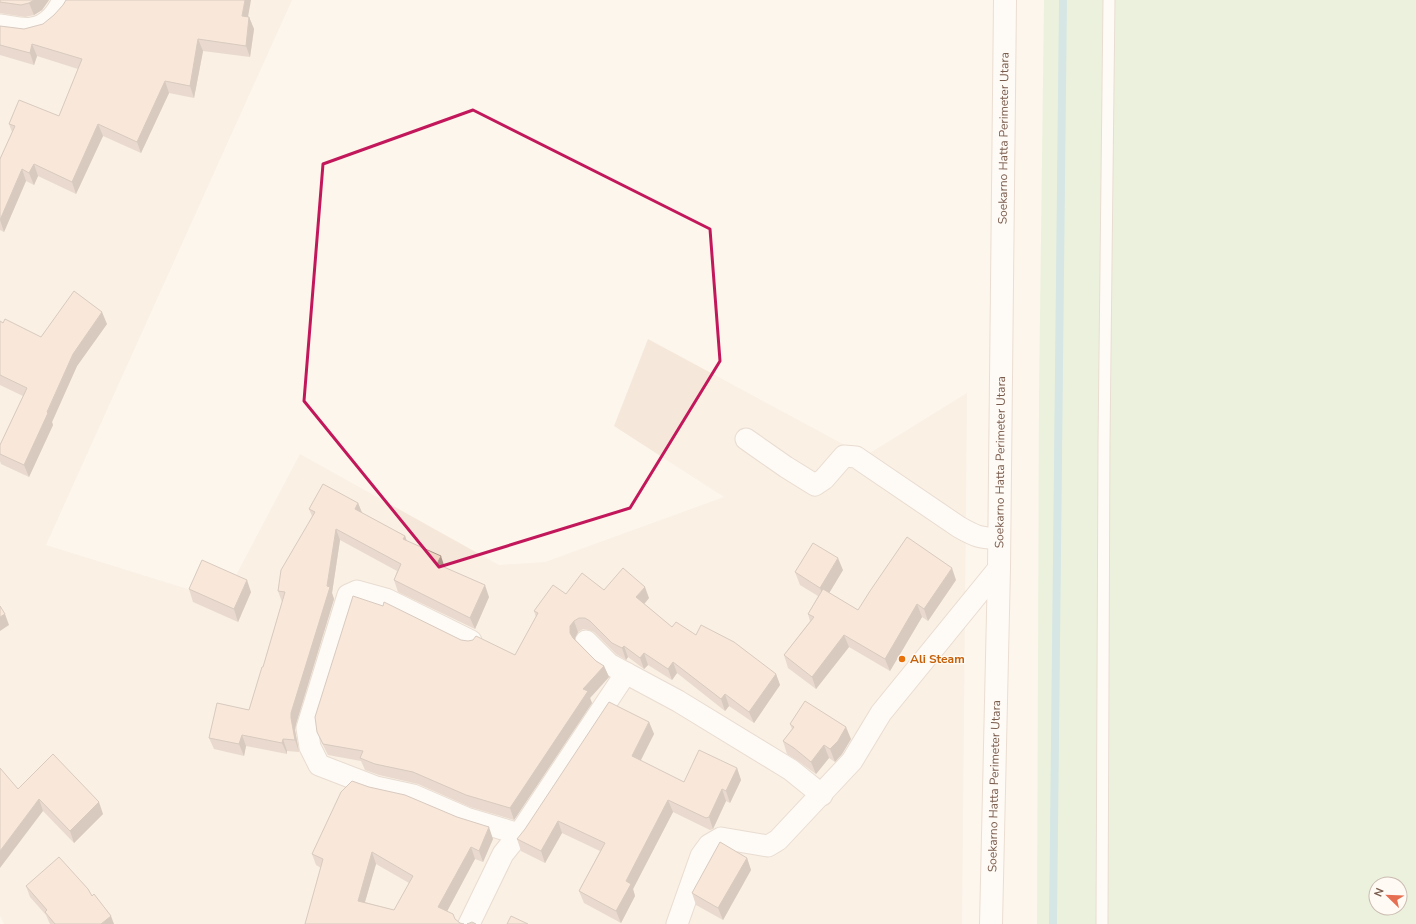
<svg xmlns="http://www.w3.org/2000/svg" width="1416" height="924" font-family="'Nunito Sans',sans-serif">
<style>
.residential{fill:#f5e8da}
.green{fill:#d8ecc9;fill-rule:evenodd}
.lines{fill:none;stroke-linecap:round;stroke-linejoin:round}
.stream{stroke:#a5d3da;stroke-width:8}
.lane-casing{stroke:#d1beb0;stroke-width:13}
.street-casing{stroke:#d1beb0;stroke-width:23}
.secondary-casing{stroke:#d6c0b0;stroke-width:24}
.lane{stroke:#fff;stroke-width:11}
.street{stroke:#fff;stroke-width:21}
.secondary{stroke:#fff;stroke-width:22}
.wall{fill:#d1b7a8;fill-rule:evenodd}
.shaded-wall{fill:#aa9588}
.building{fill:#f3d5c3;stroke:#aa9588;fill-rule:evenodd}
.marked{fill:none;stroke:#c2185b;stroke-width:3;stroke-linejoin:round}
.food-dot{fill:#e8710a;stroke:#fffaf3;stroke-width:1.5}
.labels{text-anchor:middle;dominant-baseline:central;stroke-width:3;stroke-linejoin:round;paint-order:stroke}
.street-label{font-size:12px;fill:#7a5c4d;stroke:#fffaf3}
.food-label{font-size:12px;font-weight:bold;fill:#c56008;stroke:#fffaf3;text-anchor:start}
</style>
<rect width="100%" height="100%" fill="#fdf6ec"/>
<polygon class="residential" points="0,0 292,0 46,545 223,600 300,454 499,565 545,562 724,497 614,426 648,339 865,456 967,393 962,924 4,924 0,916"/>
<path class="green" d="M1044 0H1416V924H1037L1039 394ZM1376 884H1400V908H1376Z"/>
<g class="lines">
<polyline class="stream" points="1053,924 1063,0"/>
<defs>
<polyline id="lane" points="1102,924 1104,444 1109,0"/>
<g id="street">
<path d="M0 25C9 26 23 30 32 28 47 26 57 13 63 0"/>
<path d="M746 439 786 467 815 485 824 479 844 456 856 457 959 527C975 536 981 539 999 538"/>
<polyline points="471,641 386,599 357,591 348,595 307,728 310,747 319,765 376,787 413,795 466,818 519,834"/>
<polyline points="586,641 609,664 678,701 791,770 822,795"/>
<polyline points="469,924 503,854 519,834 626,673"/>
<polyline points="677,924 701,856 709,845 721,838 768,846 778,840 852,761 881,713 999,568"/>
</g>
<g id="secondary">
<path id="s1" d="M991 924 999 568 1005 0"/>
</g>
</defs>
<use href="#lane" class="lane-casing"/>
<use href="#street" class="street-casing"/>
<use href="#secondary" class="secondary-casing"/>
<use href="#lane" class="lane"/>
<use href="#street" class="street"/>
<use href="#secondary" class="secondary"/>
</g>
<g class="wall">
<polygon points="0,0 49,0 42,10 34,15 25,17 0,13"/>
<polygon points="248,17 249,17 254,29 250,57 203,51 194,98 169,93 141,153 103,136 76,194 38,176 34,185 26,181 4,232 0,230 0,159 12,132 9,124 59,116 78,69 37,56 34,65 0,55 0,26 24,29"/>
<polygon points="0,321 41,337 107,324 77,366 52,422 53,425 29,477 1,464 0,461 0,445 23,396 0,385"/>
<polygon points="358,503 362,513 405,536 407,541 489,597 475,629 398,592 394,580 397,571 340,540 332,593 334,599 296,724 295,730 299,752 287,751 287,754 246,746 244,756 214,749 209,738 249,710 263,667 282,602 278,591 312,516 309,509"/>
<polygon points="843,570 829,593 858,610 956,580 928,621 922,617 890,671 849,647 816,689 788,668 784,655 810,621 808,614 818,596 800,585 795,572"/>
<polygon points="189,589 251,592 238,622 193,602"/>
<polygon points="604,590 649,598 644,604 672,627 696,635 776,674 780,685 754,723 729,706 725,711 677,673 672,680 648,665 644,669 628,657 626,660 616,654 594,632 589,630 583,629 578,632 575,638 575,639 596,661 604,666 609,677 590,698 592,703 514,820 470,807 418,784 379,775 365,770 361,761 328,755 322,743 317,732 461,640 515,655 536,617 534,611 566,594"/>
<polygon points="649,722 654,734 640,760 684,782 737,768 741,780 730,803 726,801 713,829 710,830 673,812 633,889 635,896 621,923 584,903 579,891 600,851 562,833 545,863 521,851 517,839"/>
<polygon points="790,724 851,739 842,754 835,762 829,758 816,774 798,761 787,754 783,741 792,729"/>
<path d="M369 787 457 817 493 839 483 862 475 859 447 911 305 924 321 868 316 865 312 854ZM376 864 409 883 394 910 365 902Z"/>
<polygon points="18,789 103,814 74,843 43,811"/>
<polygon points="747,858 751,870 723,920 696,905 692,893"/>
<polygon points="26,886 92,896 114,924 50,924 49,922 46,915 30,897"/>
</g>
<g class="shaded-wall">
<polygon points="34,0 49,0 42,10 34,15 29,3"/>
<polygon points="245,0 251,0 246,28 242,16"/>
<polygon points="249,17 254,29 250,57 246,46"/>
<polygon points="198,39 203,51 194,98 190,86"/>
<polygon points="32,44 37,56 34,65 30,53"/>
<polygon points="165,81 169,93 141,153 137,142"/>
<polygon points="98,124 103,136 76,194 72,182"/>
<polygon points="34,164 38,176 34,185 29,173"/>
<polygon points="22,169 26,181 4,232 0,220"/>
<polygon points="102,312 107,324 77,366 52,422 53,425 29,477 24,465 73,354"/>
<polygon points="358,503 363,515 355,509"/>
<polygon points="336,529 340,540 332,593 334,599 296,724 295,730 299,752 295,740 291,718 291,713 327,586"/>
<polygon points="405,536 409,547 403,539"/>
<polygon points="441,556 445,568 437,564"/>
<polygon points="838,558 843,570 825,600 820,588"/>
<polygon points="952,568 956,580 928,621 924,609"/>
<polygon points="247,580 251,592 238,622 234,609"/>
<polygon points="485,585 489,597 475,629 470,618"/>
<polygon points="645,587 649,598 640,609 636,597"/>
<polygon points="917,604 922,617 890,671 885,659"/>
<polygon points="5,614 9,625 0,631 0,617"/>
<polygon points="574,621 578,632 575,638 575,644 570,633 570,626"/>
<polygon points="844,635 849,647 816,689 812,677"/>
<polygon points="624,646 628,657 626,660 622,648"/>
<polygon points="644,653 648,665 644,669 640,658"/>
<polygon points="673,662 677,673 672,680 668,669"/>
<polygon points="604,666 609,677 590,698 592,703 514,820 510,808 583,689"/>
<polygon points="776,674 780,685 754,723 749,712"/>
<polygon points="725,694 729,706 725,711 721,699"/>
<polygon points="649,722 654,734 637,768 632,756"/>
<polygon points="846,727 851,739 842,754 835,762 830,749"/>
<polygon points="242,735 246,746 244,756 239,744"/>
<polygon points="283,739 287,751 287,754 282,743"/>
<polygon points="824,745 829,758 816,774 811,762"/>
<polygon points="737,768 741,780 730,803 726,791"/>
<polygon points="722,789 726,801 713,829 709,817"/>
<polygon points="39,799 43,811 0,868 0,851"/>
<polygon points="668,800 673,812 633,889 635,896 621,923 616,911 626,881"/>
<polygon points="99,802 103,814 74,843 70,831"/>
<polygon points="558,821 562,833 545,863 541,851"/>
<polygon points="489,827 493,839 483,862 479,851"/>
<polygon points="471,847 475,859 443,919 438,907"/>
<polygon points="372,852 376,864 362,912 358,901"/>
<polygon points="747,858 751,870 723,920 718,908"/>
<polygon points="111,916 114,924 101,924"/>
</g>
<g class="building">
<polygon points="0,0 34,0 29,3 21,5 0,2"/>
<polygon points="66,0 245,0 242,16 249,17 246,46 198,39 190,86 165,81 137,142 98,124 72,182 34,164 29,173 22,169 0,220 0,159 15,126 9,124 19,100 59,116 82,59 32,44 30,53 0,45 0,26 24,29 43,24 54,15 63,5"/>
<polygon points="74,291 102,312 73,354 47,412 48,413 24,465 0,454 0,445 27,388 0,375 0,321 3,323 5,319 41,337"/>
<polygon points="323,484 358,503 355,509 405,536 403,539 441,556 437,564 485,585 470,618 394,580 401,564 336,529 327,586 330,587 291,713 291,718 295,740 283,739 282,743 242,735 239,744 209,738 217,703 249,710 262,667 263,667 285,592 278,591 281,570 315,512 309,509"/>
<polygon points="907,537 952,568 924,609 917,604 885,659 844,635 812,677 784,655 814,617 808,614 823,589 858,610 870,591"/>
<polygon points="813,543 838,558 820,588 795,572"/>
<polygon points="202,560 247,580 234,609 189,589"/>
<polygon points="623,568 645,587 636,597 672,627 676,622 696,635 701,625 734,642 776,674 749,712 725,694 721,699 673,662 668,669 644,653 640,658 624,646 622,648 612,643 590,621 585,618 579,618 574,621 570,626 570,633 573,638 596,661 604,666 583,689 588,691 510,808 466,795 413,772 375,764 360,758 363,751 323,744 317,732 315,717 353,596 383,606 384,602 461,640 468,641 473,640 476,636 515,655 538,613 534,611 553,585 566,594 582,573 604,590"/>
<polygon points="0,606 5,614 0,617"/>
<polygon points="805,701 846,727 838,741 830,749 824,745 811,762 794,748 783,741 794,727 790,724"/>
<polygon points="609,702 649,722 632,756 684,782 699,750 737,768 726,791 722,789 709,817 706,818 668,800 626,881 631,884 616,911 579,891 605,843 558,821 541,851 517,839 525,829"/>
<polygon points="53,754 99,802 70,831 39,799 0,851 0,768 18,789"/>
<path d="M352 781 369 787 405 795 457 817 489 827 479 851 471 847 438 907 453 914 455 919 460 923 464 924H305L323 859 312 854 341 792ZM372 852 413 876 394 910 358 901Z"/>
<polygon points="720,842 747,858 718,908 692,893"/>
<polygon points="59,857 88,889 92,896 94,894 111,916 101,924 55,924 45,912 47,910 26,886"/>
<polygon points="511,916 528,924 507,924"/>
<polygon points="472,922 476,924 467,924"/>
</g>
<path d="M0 0H1416V924H0ZM473 110 710 229 720 361 630 508 439 567 304 401 323 164Z" fill="#fdf6ec" fill-opacity=".55" fill-rule="evenodd"/>
<path class="marked" d="M473 110 710 229 720 361 630 508 439 567 304 401 323 164Z"/>
<circle class="food-dot" cx="902" cy="659" r="4"/>
<g class="labels">
<g class="street-label">
<text stroke="none"><textPath href="#s1" startOffset="786">Soekarno Hatta Perimeter Utara</textPath></text>
<text stroke="none"><textPath href="#s1" startOffset="462">Soekarno Hatta Perimeter Utara</textPath></text>
<text stroke="none"><textPath href="#s1" startOffset="138">Soekarno Hatta Perimeter Utara</textPath></text>
</g>
<g class="food-label">
<text x="910" y="659">Ali Steam</text>
</g>
</g>
<g transform="translate(1388 896) rotate(293)"><circle r="19" fill="#fffaf3" stroke="#cabbb1"/>
<path d="M0-3L7 15L0 10L-7 15Z" fill="#e76f51"/>
<text y="-6" font-size="11" font-weight="bold" text-anchor="middle" fill="#7a5c4d">N</text>
</g>
</svg>
